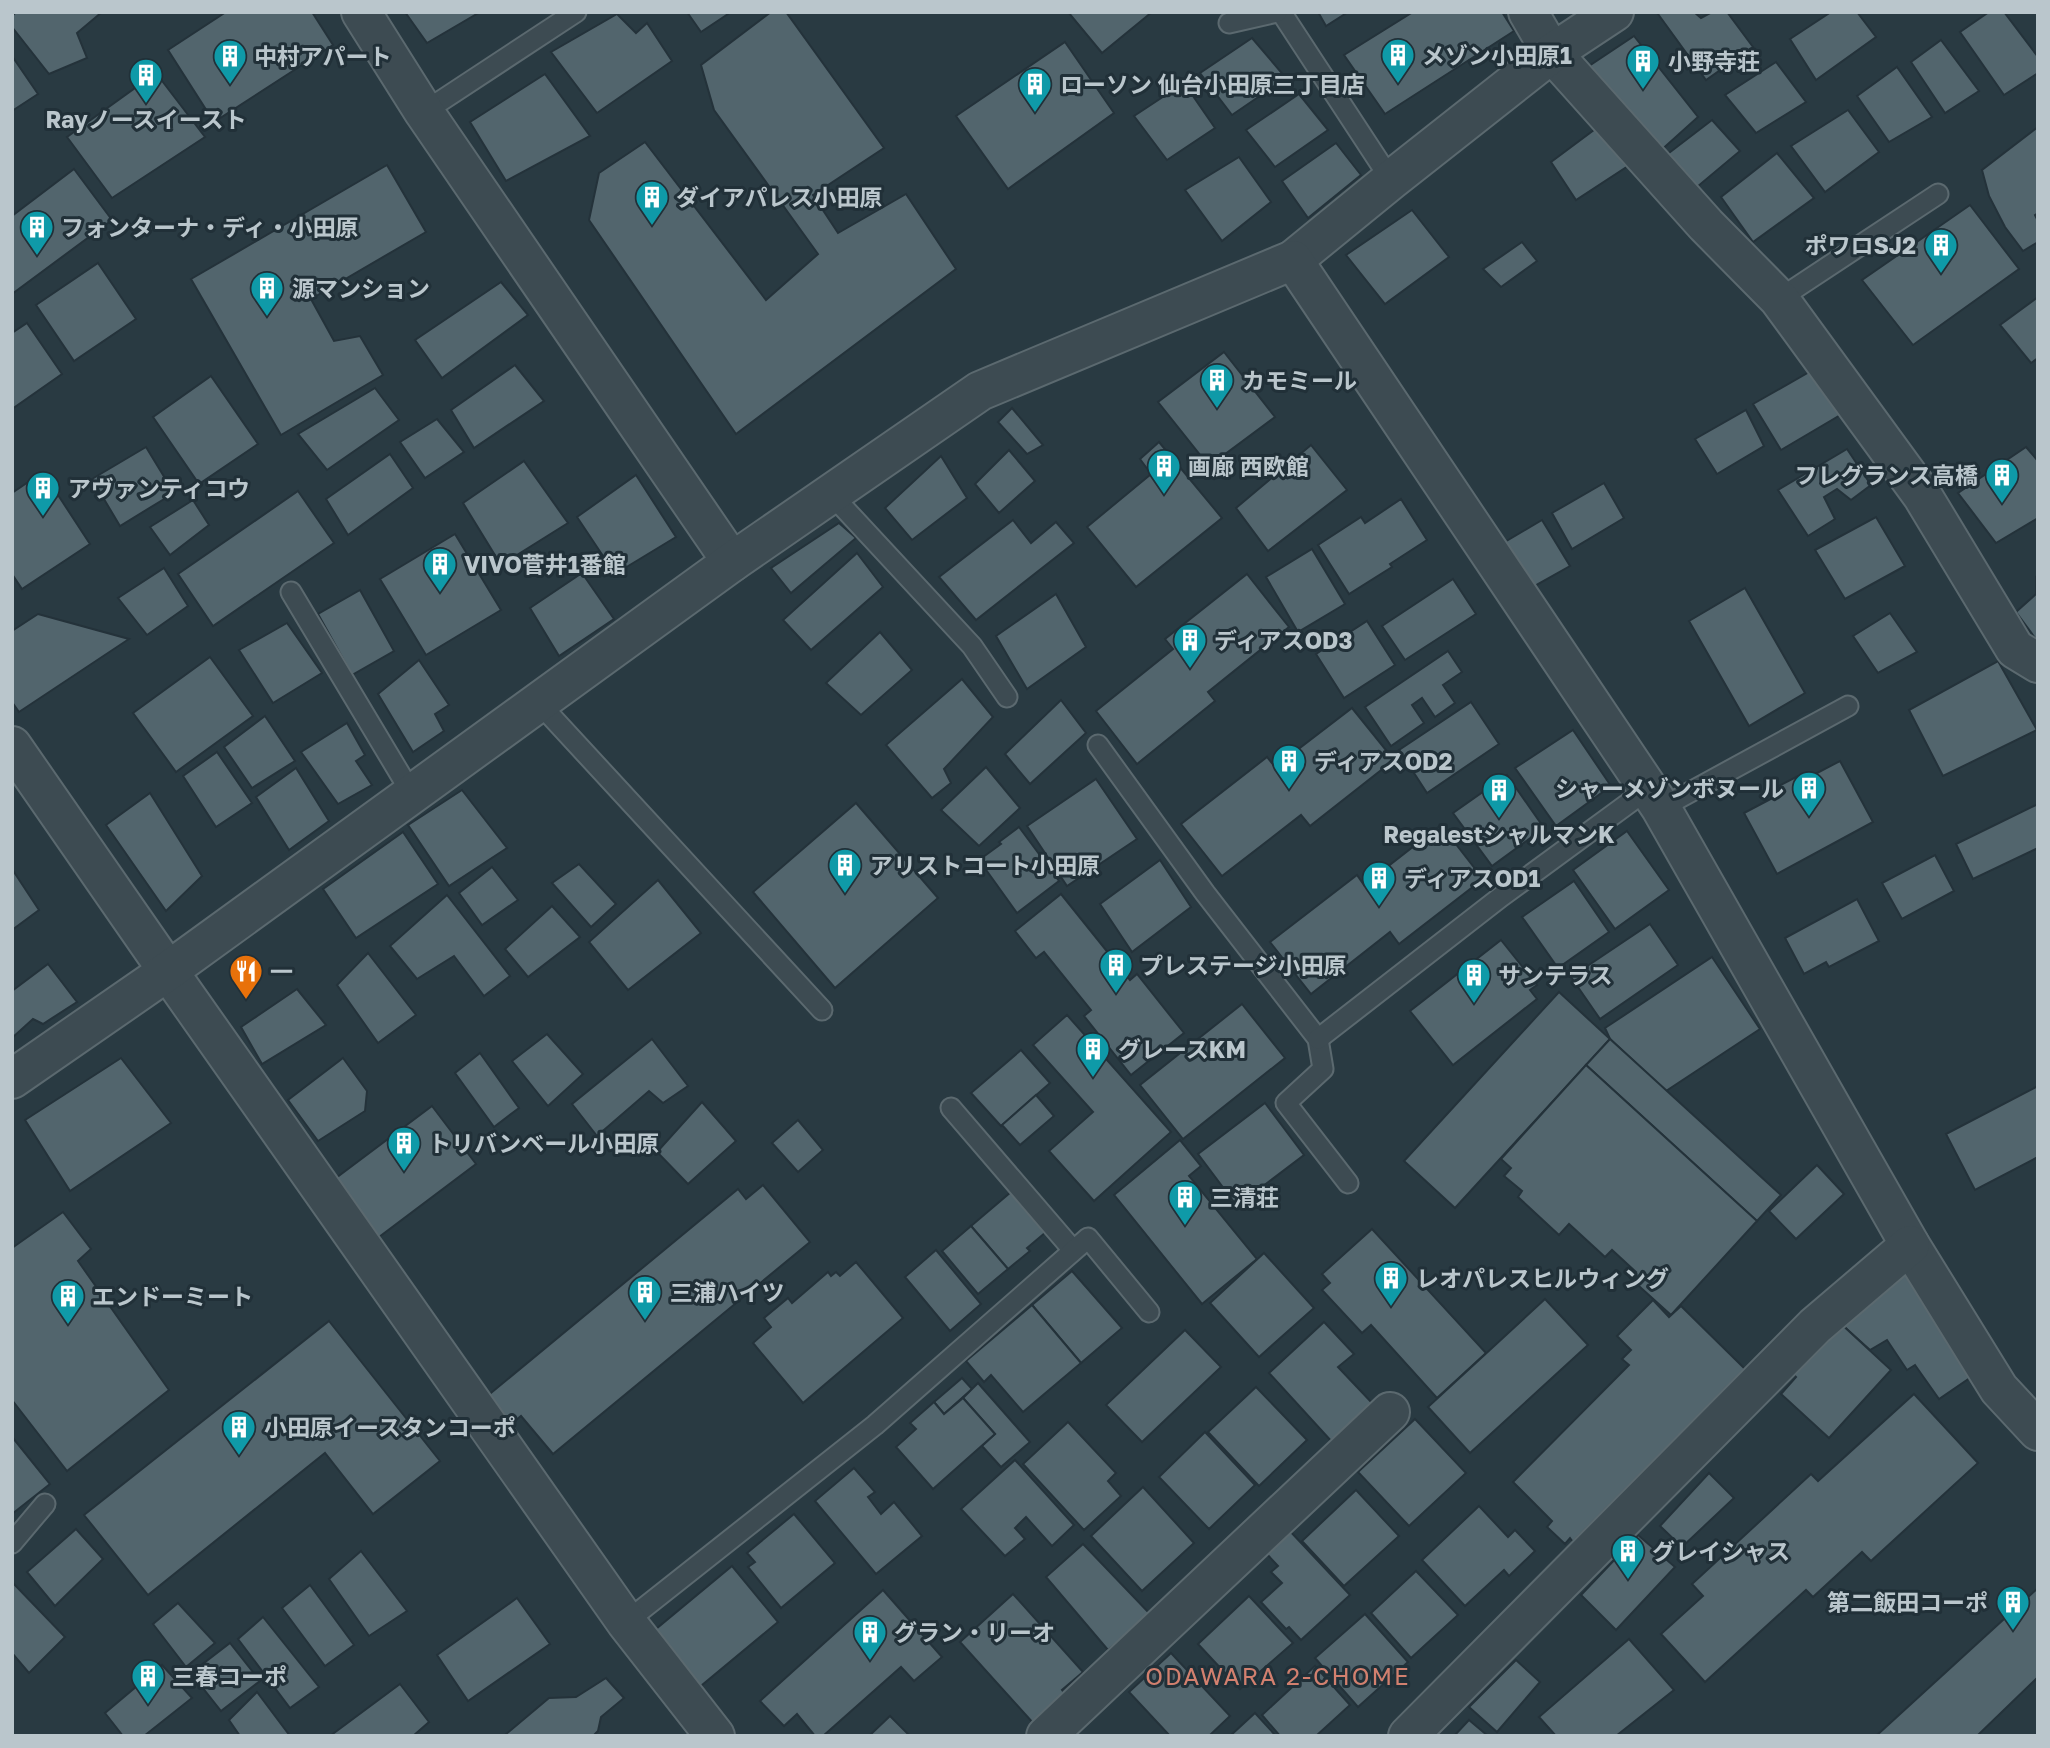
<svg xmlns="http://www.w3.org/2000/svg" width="2050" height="1748" font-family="'Golos Text','Noto Sans JP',sans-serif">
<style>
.building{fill:#52656d;stroke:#24323a;stroke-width:2}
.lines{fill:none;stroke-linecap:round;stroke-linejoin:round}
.lane-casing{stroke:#5b696f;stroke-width:23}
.street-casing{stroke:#5b696f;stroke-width:42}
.lane{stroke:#3d4b52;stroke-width:19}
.street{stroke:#3d4b52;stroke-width:38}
.labels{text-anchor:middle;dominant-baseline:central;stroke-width:6;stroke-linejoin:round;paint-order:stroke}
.poi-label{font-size:23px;font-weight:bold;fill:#bac6cc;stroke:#213038;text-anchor:start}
.neighbourhood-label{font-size:24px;letter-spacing:2px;fill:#d2806f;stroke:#213038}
</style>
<rect width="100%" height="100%" fill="#293a42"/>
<g class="building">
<polygon points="16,12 102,12 77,33 87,58 49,74 12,27 12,16"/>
<polygon points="226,12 312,12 333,45 214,122 168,50"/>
<polygon points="405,12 480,12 427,43"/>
<polygon points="687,12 731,12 701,32"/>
<polygon points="771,12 786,12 884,148 813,195 838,233 906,194 956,269 736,434 589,220 599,173 645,142 766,300 818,254 714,110 701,65"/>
<polygon points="1068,12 1152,12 1102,53"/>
<polygon points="1318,12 1348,12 1326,26"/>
<polygon points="1413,12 1502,12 1514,31 1385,114 1344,55"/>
<polygon points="1661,12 1694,12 1701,18 1712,12 1727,12 1753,47 1706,80 1658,14"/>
<polygon points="1831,12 1857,12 1876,37 1816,80 1790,39"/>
<polygon points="1989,12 2004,12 2038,57 2038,73 2004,95 1960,32"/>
<polygon points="617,14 636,33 647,23 672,61 597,113 551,52"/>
<polygon points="1634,36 1698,117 1658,153 1589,66"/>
<polygon points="1252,38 1286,78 1232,115 1200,73"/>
<polygon points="1941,40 1979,91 1945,113 1911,62"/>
<polygon points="1065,42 1114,113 1008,189 956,116"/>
<polygon points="12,56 38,94 12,111"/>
<polygon points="1776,62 1806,102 1756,133 1725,95"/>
<polygon points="1897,67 1932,117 1889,142 1857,96"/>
<polygon points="156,73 205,137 112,198 67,137"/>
<polygon points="545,74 590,136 506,181 470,122"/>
<polygon points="1184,83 1215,128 1167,160 1134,116"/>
<polygon points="1299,94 1328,130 1275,167 1246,130"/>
<polygon points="1848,110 1879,152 1825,192 1791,146"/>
<polygon points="1712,120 1740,151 1697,187 1665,156"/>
<polygon points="1598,127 1628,166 1576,200 1551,162"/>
<polygon points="2038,127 2038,213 2035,215 2038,221 2038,242 2023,251 2005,227 1989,196 1982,170"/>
<polygon points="1336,143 1361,175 1308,218 1282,181"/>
<polygon points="1777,153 1814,198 1753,242 1721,197"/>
<polygon points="1239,157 1271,202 1222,241 1185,190"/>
<polygon points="387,165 426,232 311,299 334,341 360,336 383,375 281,435 191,279"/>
<polygon points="74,169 112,220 12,294 12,216"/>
<polygon points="1970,205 2019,269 1913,345 1862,280"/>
<polygon points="1412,210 1449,257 1385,304 1346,255"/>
<polygon points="1522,242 1537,261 1501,287 1483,269"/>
<polygon points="98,263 136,319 74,361 36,305"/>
<polygon points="501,282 528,315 442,378 415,340"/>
<polygon points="2038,297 2038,358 2031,363 2000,325"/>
<polygon points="27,323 62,374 12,409 12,333"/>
<polygon points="1224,352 1275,417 1209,466 1158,402"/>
<polygon points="515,365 544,401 474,448 451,410"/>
<polygon points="1811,371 1842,414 1781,450 1753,404"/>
<polygon points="211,376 258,444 199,484 153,417"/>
<polygon points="375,388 399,420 327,470 298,434"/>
<polygon points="1012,408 1043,445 1027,454 998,422"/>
<polygon points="1746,410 1764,446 1717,474 1695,439"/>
<polygon points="437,419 464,452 425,478 400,442"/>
<polygon points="1159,442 1222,518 1136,587 1087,527 1151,474 1140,459"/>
<polygon points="1311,445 1347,490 1268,551 1236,508"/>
<polygon points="146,447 174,493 120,526 92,479"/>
<polygon points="2026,447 2038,461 2038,518 1996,543 1958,493"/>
<polygon points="1847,449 1871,485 1851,500 1837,489 1824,497 1835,519 1808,536 1778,490"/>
<polygon points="1009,450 1035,481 999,513 975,484"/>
<polygon points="390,454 413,488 348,535 326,499"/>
<polygon points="941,456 967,498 912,540 885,508"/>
<polygon points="524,461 568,523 501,565 463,503"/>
<polygon points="43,472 90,544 22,589 12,574 12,493"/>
<polygon points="636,475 676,537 615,574 577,517"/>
<polygon points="1604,483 1624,518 1572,549 1552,513"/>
<polygon points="298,491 334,543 213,626 178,574"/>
<polygon points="1401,499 1427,540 1390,564 1392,567 1349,594 1318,545 1361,517 1365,523"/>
<polygon points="193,500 209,525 170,555 150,527"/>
<polygon points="1876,517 1905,566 1845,599 1815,550"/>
<polygon points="1013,520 1031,543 1056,522 1074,543 976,620 939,577"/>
<polygon points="1542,520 1570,566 1524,592 1498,546"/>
<polygon points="839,523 856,538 791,593 771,568"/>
<polygon points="455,534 501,610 426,655 380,579"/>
<polygon points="1312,549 1345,604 1298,632 1266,577"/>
<polygon points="857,553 883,587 811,650 783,620"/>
<polygon points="164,568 188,606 147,635 118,598"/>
<polygon points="582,573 614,619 559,656 530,608"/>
<polygon points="1247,574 1289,627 1208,692 1215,701 1137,764 1096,711 1173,649 1165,639"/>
<polygon points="2038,575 2038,642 2016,612 2036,594 2036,577"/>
<polygon points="1453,579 1476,614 1405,660 1382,626"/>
<polygon points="1745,588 1805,693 1749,726 1689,621"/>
<polygon points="360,590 394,651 352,675 318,614"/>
<polygon points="1056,594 1086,647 1027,689 996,636"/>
<polygon points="1890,613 1917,652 1878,673 1853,636"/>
<polygon points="38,614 129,639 19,712 12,702 12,631"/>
<polygon points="1367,621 1395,665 1344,698 1316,654"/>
<polygon points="287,623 322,673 273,703 239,650"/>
<polygon points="880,632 912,670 861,715 826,683"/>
<polygon points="1448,651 1462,672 1443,685 1455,703 1435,717 1422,698 1412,705 1424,723 1391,746 1365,707"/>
<polygon points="210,657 253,716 176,772 133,713"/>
<polygon points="419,660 449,705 435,714 444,731 413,752 378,694"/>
<polygon points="1998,661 2037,730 1943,776 1909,710"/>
<polygon points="962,679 993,717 944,769 951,783 932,798 886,745"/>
<polygon points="1061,700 1086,733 1030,784 1005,754"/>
<polygon points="1471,702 1499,744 1427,793 1399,750"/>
<polygon points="1352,708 1394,760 1310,826 1301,815 1222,876 1181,824 1267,757 1275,767"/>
<polygon points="265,716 295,761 252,788 224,747"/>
<polygon points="347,723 365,755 356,761 372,785 338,804 301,752"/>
<polygon points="1573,730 1611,786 1556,826 1515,768"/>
<polygon points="217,752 252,803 216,827 183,776"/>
<polygon points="1840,761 1873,822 1777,874 1744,813 1780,794 1777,787 1798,776 1802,781"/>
<polygon points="986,767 1020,808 979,846 941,810"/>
<polygon points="296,768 329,821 289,850 256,797"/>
<polygon points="1507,775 1544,828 1492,866 1453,813"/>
<polygon points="1096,779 1137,839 1067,886 1027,826"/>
<polygon points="462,790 507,848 449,886 408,825"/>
<polygon points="150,793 202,876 166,911 106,825"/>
<polygon points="856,803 938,898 835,988 753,892"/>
<polygon points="2038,804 2038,848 1973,879 1956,844"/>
<polygon points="1441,825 1483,879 1399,944 1390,932 1311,994 1270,942 1357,875 1364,885"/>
<polygon points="1019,827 1059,881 1017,913 979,860 1001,844 999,842"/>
<polygon points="1627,831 1669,890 1615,929 1573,870"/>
<polygon points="403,832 438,884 356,938 323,889"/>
<polygon points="1935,855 1954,891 1902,919 1882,883"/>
<polygon points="1160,860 1191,907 1132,952 1100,904"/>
<polygon points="579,864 616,904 591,927 552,883"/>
<polygon points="492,867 518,900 482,925 459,893"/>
<polygon points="12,869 39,910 12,930"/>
<polygon points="658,880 701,933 628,990 589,942"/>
<polygon points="1574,881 1609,932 1558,968 1522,917"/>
<polygon points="1061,894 1130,980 1137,974 1184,1033 1131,1075 1084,1016 1091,1010 1044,952 1036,958 1015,931"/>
<polygon points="447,895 510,976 484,996 454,956 417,979 390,946"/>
<polygon points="1857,899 1879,941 1829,967 1826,962 1804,974 1785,938"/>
<polygon points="552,906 580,937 528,977 505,949"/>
<polygon points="1650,924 1678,965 1600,1019 1571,977"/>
<polygon points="1501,940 1537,985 1530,990 1537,999 1453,1065 1410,1011"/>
<polygon points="368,953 416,1015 378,1043 337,985"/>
<polygon points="1712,957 1760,1029 1666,1091 1610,1039 1605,1028"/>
<polygon points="48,964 77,1002 43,1024 33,1019 12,1038 12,991"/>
<polygon points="297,989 326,1025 262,1064 241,1027"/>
<polygon points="1559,992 1610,1039 1455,1208 1404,1161"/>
<polygon points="1242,1004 1285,1058 1183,1139 1140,1085"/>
<polygon points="1067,1015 1171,1132 1094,1201 1049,1151 1093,1112 1033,1045"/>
<polygon points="547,1034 583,1074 548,1106 512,1061"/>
<polygon points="652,1039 688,1086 663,1103 649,1091 597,1136 572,1104"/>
<polygon points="1610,1039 1781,1195 1757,1221 1586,1065"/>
<polygon points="1021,1050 1050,1083 1001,1126 971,1093"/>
<polygon points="480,1053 519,1108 494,1127 455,1073"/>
<polygon points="121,1058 171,1123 70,1191 25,1120"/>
<polygon points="343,1058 367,1091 365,1111 318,1141 288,1100"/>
<polygon points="1586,1065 1757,1221 1671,1315 1630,1278 1636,1272 1612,1250 1605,1257 1569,1224 1559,1235 1518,1197 1522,1191 1504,1176 1511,1168 1501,1159"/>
<polygon points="2038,1086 2038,1157 1975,1190 1946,1134"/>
<polygon points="1036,1095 1054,1116 1020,1145 1002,1125"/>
<polygon points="702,1102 736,1141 688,1184 657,1152"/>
<polygon points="1265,1103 1304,1155 1237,1206 1198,1154"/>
<polygon points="432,1106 476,1164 375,1240 332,1181"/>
<polygon points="798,1120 823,1150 798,1172 772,1143"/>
<polygon points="1180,1140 1201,1166 1189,1176 1257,1259 1202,1304 1114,1195"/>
<polygon points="1817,1165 1844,1194 1796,1239 1769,1211"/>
<polygon points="763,1185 810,1242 553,1454 521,1416 504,1430 480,1402 738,1189 746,1199"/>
<polygon points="1011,1192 1046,1232 1027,1248 1030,1251 1008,1269 971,1226"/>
<polygon points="63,1212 91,1249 78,1261 169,1390 67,1471 12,1400 12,1248"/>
<polygon points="971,1226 1008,1269 978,1294 942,1251"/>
<polygon points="1372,1229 1486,1353 1437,1398 1371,1325 1362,1333 1322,1290 1330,1283 1322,1274"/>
<polygon points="936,1250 981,1304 950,1331 905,1277"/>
<polygon points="1264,1253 1314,1308 1259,1357 1210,1303"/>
<polygon points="856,1262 903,1318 803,1403 753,1343 771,1327 764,1318 788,1298 792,1303 828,1272 831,1276 836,1272 840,1276"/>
<polygon points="1913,1269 1980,1371 1939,1399 1915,1365 1907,1370 1887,1340 1870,1350 1839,1322 1857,1306"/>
<polygon points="1072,1271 1122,1328 1081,1363 1032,1305"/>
<polygon points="1545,1299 1588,1345 1470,1453 1428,1407"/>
<polygon points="1653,1300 1669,1317 1681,1306 1745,1369 1573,1542 1570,1538 1565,1544 1547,1527 1552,1521 1513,1482 1629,1365 1622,1359 1631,1350 1617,1336"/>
<polygon points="1032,1305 1081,1363 1023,1412 991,1375 984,1382 966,1361"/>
<polygon points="329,1321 440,1461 373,1514 325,1453 148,1595 84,1515"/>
<polygon points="1324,1322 1354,1354 1338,1367 1374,1405 1333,1443 1269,1373"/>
<polygon points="1839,1322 1891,1370 1829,1438 1781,1394 1796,1377 1792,1373"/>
<polygon points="1185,1330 1221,1367 1142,1442 1106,1405"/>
<polygon points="962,1378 972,1389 944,1414 934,1402"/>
<polygon points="978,1383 1030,1442 1001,1467 982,1446 995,1434 963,1398"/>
<polygon points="1256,1387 1307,1440 1259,1486 1208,1432"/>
<polygon points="1914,1394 1978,1463 1871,1561 1862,1552 1813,1597 1806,1590 1705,1682 1661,1634 1703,1596 1692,1584 1811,1474 1818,1481"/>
<polygon points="963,1398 995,1434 933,1489 896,1447 916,1429 910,1423 934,1402 944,1414"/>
<polygon points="1415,1419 1466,1473 1409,1526 1358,1472"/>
<polygon points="1068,1422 1116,1473 1108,1481 1121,1496 1084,1530 1023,1464"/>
<polygon points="1205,1432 1255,1485 1209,1529 1159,1477"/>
<polygon points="13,1438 50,1484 12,1514 12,1438"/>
<polygon points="1015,1460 1074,1525 1052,1546 1026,1517 1015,1528 1025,1539 1005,1556 961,1509"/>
<polygon points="854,1468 875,1492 868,1497 881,1514 894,1502 922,1536 876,1574 815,1501"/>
<polygon points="1709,1473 1734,1498 1682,1547 1660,1526"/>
<polygon points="1143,1487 1194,1543 1142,1591 1091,1536"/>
<polygon points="1356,1490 1399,1536 1344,1586 1302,1541"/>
<polygon points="1479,1506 1508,1537 1515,1530 1535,1551 1509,1576 1504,1570 1465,1606 1422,1560"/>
<polygon points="794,1514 835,1563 781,1608 748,1567 755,1562 747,1553"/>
<polygon points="76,1529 103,1559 55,1606 27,1572"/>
<polygon points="1288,1529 1350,1595 1301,1640 1289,1627 1286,1629 1261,1602 1282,1583 1271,1572 1278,1566 1264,1551"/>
<polygon points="1638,1535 1675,1567 1616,1630 1581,1595"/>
<polygon points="1083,1544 1151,1615 1108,1650 1046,1577"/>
<polygon points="361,1551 407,1611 369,1636 329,1579"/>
<polygon points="732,1566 778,1622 696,1690 650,1634"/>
<polygon points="1416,1571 1458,1615 1411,1658 1371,1613"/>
<polygon points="12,1582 65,1637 29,1673 12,1653"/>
<polygon points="310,1585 354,1645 325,1666 282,1608"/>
<polygon points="2038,1588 2038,1677 1977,1736 1876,1736"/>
<polygon points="883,1590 942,1657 914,1681 901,1667 823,1736 815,1736 797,1714 784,1726 760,1701"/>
<polygon points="1013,1594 1083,1672 1062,1690 1065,1694 1034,1724 960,1642"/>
<polygon points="1249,1596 1293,1643 1240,1689 1198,1644"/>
<polygon points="517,1598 550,1644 468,1701 437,1655"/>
<polygon points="178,1603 215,1643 186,1667 153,1624"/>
<polygon points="1365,1614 1408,1662 1358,1707 1315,1658"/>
<polygon points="263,1617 319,1687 290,1708 238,1639"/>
<polygon points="1629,1639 1674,1690 1616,1736 1556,1736 1539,1717"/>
<polygon points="230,1643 260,1681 221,1711 191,1673"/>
<polygon points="1171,1653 1230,1716 1209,1736 1170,1736 1129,1692"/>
<polygon points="1516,1660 1540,1682 1497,1732 1469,1707"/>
<polygon points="162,1665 192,1698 144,1736 123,1736 105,1713"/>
<polygon points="1315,1666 1350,1705 1316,1736 1280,1736 1262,1715"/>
<polygon points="606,1678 624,1698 601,1717 598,1731 593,1736 505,1735 549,1698 576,1697"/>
<polygon points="400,1684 429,1722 413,1736 330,1736"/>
<polygon points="257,1692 290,1736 240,1736 229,1720"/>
<polygon points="1255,1713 1276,1736 1230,1736"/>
<polygon points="890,1716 910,1736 869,1736"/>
<polygon points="1469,1720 1488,1736 1454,1736"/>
</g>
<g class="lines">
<defs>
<g id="lane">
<polyline points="1281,12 1391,180"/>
<polyline points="1229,23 1277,12"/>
<polyline points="424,112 576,12"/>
<polyline points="1779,299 1938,194"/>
<polyline points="830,493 972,646 1007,697"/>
<polyline points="291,592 412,794"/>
<polyline points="538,702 822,1010"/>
<polyline points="1098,745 1205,893 1318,1039 1323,1069 1286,1103 1348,1183"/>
<polyline points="1661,808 1848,706"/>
<polyline points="1318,1039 1502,896 1648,789"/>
<polyline points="951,1108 1073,1250"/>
<polyline points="12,1543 45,1504"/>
<polyline points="626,1622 875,1425 1088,1238 1149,1312"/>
</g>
<g id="street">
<polyline points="361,12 424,112 732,562"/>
<polyline points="1528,12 1552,53 1706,225 1779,299 1922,495 2015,649 2038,663"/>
<polyline points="1293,260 1391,180 1552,53 1614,12"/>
<polyline points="12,746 168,971 626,1622 715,1736"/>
<polyline points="12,1079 168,971 732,562 980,391 1293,260 1661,808 1910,1245 1999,1389 2038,1431"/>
<polyline points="1046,1736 1390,1412"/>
<polyline points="1408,1736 1815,1326 1910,1245"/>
</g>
</defs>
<use href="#lane" class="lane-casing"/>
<use href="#street" class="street-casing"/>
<use href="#lane" class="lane"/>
<use href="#street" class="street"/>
</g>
<defs>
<symbol id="building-pin" viewBox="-11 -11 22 30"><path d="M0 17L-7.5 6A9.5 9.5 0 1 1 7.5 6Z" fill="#0f9aa8" stroke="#213038"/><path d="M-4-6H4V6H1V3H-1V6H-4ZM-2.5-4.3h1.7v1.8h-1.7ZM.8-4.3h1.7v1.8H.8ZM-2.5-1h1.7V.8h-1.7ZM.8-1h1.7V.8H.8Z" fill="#fff"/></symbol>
<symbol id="restaurant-pin" viewBox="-11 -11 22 30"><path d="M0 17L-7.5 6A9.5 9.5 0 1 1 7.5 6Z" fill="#e8710a" stroke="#213038"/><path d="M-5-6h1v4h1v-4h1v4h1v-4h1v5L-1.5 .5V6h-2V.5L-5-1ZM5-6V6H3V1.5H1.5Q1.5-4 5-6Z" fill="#fff"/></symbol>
</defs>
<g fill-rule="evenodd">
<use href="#building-pin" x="1379" y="36" width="38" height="52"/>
<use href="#building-pin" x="211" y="37" width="38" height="52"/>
<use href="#building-pin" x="1624" y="42" width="38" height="52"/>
<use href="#building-pin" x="127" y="56" width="38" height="52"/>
<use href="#building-pin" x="1016" y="65" width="38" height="52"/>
<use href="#building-pin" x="633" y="178" width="38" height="52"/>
<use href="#building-pin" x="18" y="208" width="38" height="52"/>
<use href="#building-pin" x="1922" y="226" width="38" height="52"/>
<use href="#building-pin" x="248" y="269" width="38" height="52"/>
<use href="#building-pin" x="1198" y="361" width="38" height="52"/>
<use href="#building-pin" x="1145" y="447" width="38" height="52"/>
<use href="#building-pin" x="1983" y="456" width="38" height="52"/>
<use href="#building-pin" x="24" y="469" width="38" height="52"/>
<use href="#building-pin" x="421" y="545" width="38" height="52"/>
<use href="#building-pin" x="1171" y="621" width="38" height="52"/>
<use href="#building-pin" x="1270" y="742" width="38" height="52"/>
<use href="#building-pin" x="1790" y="769" width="38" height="52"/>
<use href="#building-pin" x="1480" y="771" width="38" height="52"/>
<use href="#building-pin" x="826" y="846" width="38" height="52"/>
<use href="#building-pin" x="1360" y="859" width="38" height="52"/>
<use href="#building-pin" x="1097" y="946" width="38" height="52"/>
<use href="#restaurant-pin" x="227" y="952" width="38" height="52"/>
<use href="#building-pin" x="1455" y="956" width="38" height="52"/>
<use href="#building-pin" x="1074" y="1030" width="38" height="52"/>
<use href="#building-pin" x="385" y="1124" width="38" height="52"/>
<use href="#building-pin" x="1166" y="1178" width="38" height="52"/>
<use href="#building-pin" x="1372" y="1259" width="38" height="52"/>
<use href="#building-pin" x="626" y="1273" width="38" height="52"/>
<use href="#building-pin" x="49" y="1277" width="38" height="52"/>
<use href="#building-pin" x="220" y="1408" width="38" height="52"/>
<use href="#building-pin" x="1609" y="1532" width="38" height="52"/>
<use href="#building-pin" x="1994" y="1583" width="38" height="52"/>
<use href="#building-pin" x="851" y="1613" width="38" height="52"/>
<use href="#building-pin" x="129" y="1657" width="38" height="52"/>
</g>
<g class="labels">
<g class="poi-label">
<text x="1422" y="55">メゾン小田原1</text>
<text x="254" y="56">中村アパート</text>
<text x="1668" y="61">小野寺荘</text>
<text x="1060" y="84">ローソン 仙台小田原三丁目店</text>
<text x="146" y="119" text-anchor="middle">Rayノースイースト</text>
<text x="676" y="197">ダイアパレス小田原</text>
<text x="61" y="227">フォンターナ・ディ・小田原</text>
<text x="1916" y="245" text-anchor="end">ポワロSJ2</text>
<text x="292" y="288">源マンション</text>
<text x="1242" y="380">カモミール</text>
<text x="1188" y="466">画廊 西欧館</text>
<text x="1978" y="475" text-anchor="end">フレグランス高橋</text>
<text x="68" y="488">アヴァンティコウ</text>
<text x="464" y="564">VIVO菅井1番館</text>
<text x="1214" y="640">ディアスOD3</text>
<text x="1314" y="761">ディアスOD2</text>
<text x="1784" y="788" text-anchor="end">シャーメゾンボヌール</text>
<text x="1499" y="834" text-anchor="middle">RegalestシャルマンK</text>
<text x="870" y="865">アリストコート小田原</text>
<text x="1404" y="878">ディアスOD1</text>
<text x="1140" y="965">プレステージ小田原</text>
<text x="270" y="971">一</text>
<text x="1498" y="975">サンテラス</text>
<text x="1118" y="1049">グレースKM</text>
<text x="428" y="1143">トリバンベール小田原</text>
<text x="1210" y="1197">三清荘</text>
<text x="1416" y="1278">レオパレスヒルウィング</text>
<text x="670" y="1292">三浦ハイツ</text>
<text x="92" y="1296">エンドーミート</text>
<text x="264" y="1427">小田原イースタンコーポ</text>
<text x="1652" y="1551">グレイシャス</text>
<text x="1988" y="1602" text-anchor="end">第二飯田コーポ</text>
<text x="894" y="1632">グラン・リーオ</text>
<text x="172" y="1676">三春コーポ</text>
</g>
<g class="neighbourhood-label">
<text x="1278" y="1675">ODAWARA 2-CHOME</text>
</g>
</g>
<rect width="2050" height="1748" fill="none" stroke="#bac6cc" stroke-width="28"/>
</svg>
